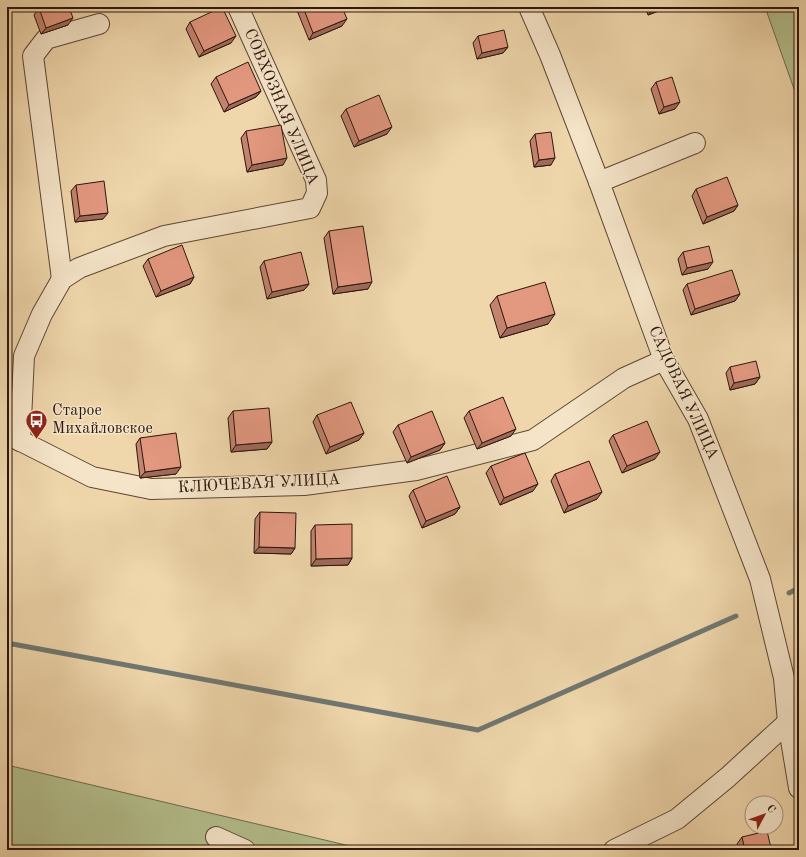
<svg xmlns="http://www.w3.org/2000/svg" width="806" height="857" font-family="'Old Standard TT',serif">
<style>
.green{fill:#b4bf8d;stroke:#706a4d}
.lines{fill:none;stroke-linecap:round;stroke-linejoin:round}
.stream{stroke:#707771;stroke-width:5}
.minor-casing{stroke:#5d4634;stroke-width:22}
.minor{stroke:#f5e4c8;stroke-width:20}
.wall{fill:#c3836e;stroke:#2c160d}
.shaded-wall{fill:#9f6a5a;stroke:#2c160d}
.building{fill:#e39880;stroke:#2c160d}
.labels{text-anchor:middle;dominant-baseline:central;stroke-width:3;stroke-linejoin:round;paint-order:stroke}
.street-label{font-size:16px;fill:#2c160d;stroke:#f5e4c8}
.poi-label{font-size:16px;fill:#2c160d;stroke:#f5e4c8;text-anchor:start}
</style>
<rect width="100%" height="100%" fill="#efd6ab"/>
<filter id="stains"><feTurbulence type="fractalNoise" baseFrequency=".005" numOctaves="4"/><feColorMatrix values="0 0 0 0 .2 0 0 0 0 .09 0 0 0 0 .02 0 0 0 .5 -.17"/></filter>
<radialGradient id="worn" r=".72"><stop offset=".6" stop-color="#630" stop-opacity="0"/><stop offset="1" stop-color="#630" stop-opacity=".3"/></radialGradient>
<g class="green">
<polygon points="765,7 799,7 799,103"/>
<polygon points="7,765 350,846 351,850 7,850"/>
</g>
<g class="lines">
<g class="stream">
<polyline points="789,593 799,588"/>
<polyline points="7,643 478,730 736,616"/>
</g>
<defs>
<g id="minor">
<polyline points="529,7 550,55 599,182 664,360 698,419 760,579 784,678 788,722 799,788"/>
<polyline points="599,182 695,143"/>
<polyline points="62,279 33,56 46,39 99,24"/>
<polyline points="7,434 92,477 151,489 304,485 416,470 533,440 624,378 664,360"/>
<polyline points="20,441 24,356 42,314 62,279 79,268 164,236 310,208 317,193 316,180 238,7"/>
<polyline points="216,837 245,850"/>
<polyline points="614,850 677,819 728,777 788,722"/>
</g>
</defs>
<use href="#minor" class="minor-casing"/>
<use href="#minor" class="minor"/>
</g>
<g class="wall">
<polygon points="296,7 342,7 342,26 309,40 296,8"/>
<polygon points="645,7 669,7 648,15"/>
<polygon points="39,8 68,25 41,34 34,15"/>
<polygon points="190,22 231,43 199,57 186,29"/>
<polygon points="478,36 508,47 503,53 477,59 473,43"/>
<polygon points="216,77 261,91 256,97 224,112 211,84"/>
<polygon points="656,82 675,109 659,114 651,89"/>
<polygon points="346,109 387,134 354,147 341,116"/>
<polygon points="246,131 283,165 247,172 241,138"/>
<polygon points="535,134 551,165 534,167 530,141"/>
<polygon points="76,185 103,219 75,222 71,191"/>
<polygon points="696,189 738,205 734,211 703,224 692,196"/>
<polygon points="329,231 368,289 333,294 324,238"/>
<polygon points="683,252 708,269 682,275 678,259"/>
<polygon points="148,259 194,277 190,284 156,297 143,266"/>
<polygon points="264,261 309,284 304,290 267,299 260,267"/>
<polygon points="687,284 740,294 735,301 691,315 683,290"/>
<polygon points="497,296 548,324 500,338 490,305"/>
<polygon points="730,367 760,377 755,384 730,390 726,373"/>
<polygon points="233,411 272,442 267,449 231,452 228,418"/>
<polygon points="469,411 511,436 477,449 464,418"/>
<polygon points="317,415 364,433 359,440 326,454 313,422"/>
<polygon points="398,425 445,443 440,450 407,463 393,432"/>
<polygon points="613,435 655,459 622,473 609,441"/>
<polygon points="140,438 176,474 140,478 136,444"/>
<polygon points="491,466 533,491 500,505 486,473"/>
<polygon points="555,474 597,499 564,513 551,481"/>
<polygon points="413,490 460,507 455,514 422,528 409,496"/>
<polygon points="260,512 295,548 291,554 254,553 255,519"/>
<polygon points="315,525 352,558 348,565 311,566 311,531"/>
<polygon points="742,837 770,850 739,850 737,844"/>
</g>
<g class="shaded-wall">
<polygon points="657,7 669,7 648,15 653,9"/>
<polygon points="73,18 68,25 41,34 46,28"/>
<polygon points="347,19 342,26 309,40 313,33"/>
<polygon points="236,36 231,43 199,57 204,51"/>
<polygon points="508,47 503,53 477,59 482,53"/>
<polygon points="261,91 256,97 224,112 229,105"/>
<polygon points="680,102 675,109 659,114 664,107"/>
<polygon points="392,127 387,134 354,147 359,141"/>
<polygon points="287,158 283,165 247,172 252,165"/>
<polygon points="555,158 551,165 534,167 539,160"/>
<polygon points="738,205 734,211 703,224 707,217"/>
<polygon points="108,213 103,219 75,222 80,216"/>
<polygon points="713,262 708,269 682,275 687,268"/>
<polygon points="194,277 190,284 156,297 161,291"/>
<polygon points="372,282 368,289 333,294 338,287"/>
<polygon points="309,284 304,290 267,299 272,292"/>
<polygon points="740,294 735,301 691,315 695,309"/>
<polygon points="555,314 548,324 500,338 507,328"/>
<polygon points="760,377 755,384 730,390 734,383"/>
<polygon points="516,429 511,436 477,449 482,443"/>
<polygon points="364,433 359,440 326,454 330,447"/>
<polygon points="272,442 267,449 231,452 236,445"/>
<polygon points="445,443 440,450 407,463 411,457"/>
<polygon points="660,452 655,459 622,473 627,466"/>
<polygon points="181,467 176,474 140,478 145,472"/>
<polygon points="538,484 533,491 500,505 504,498"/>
<polygon points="602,492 597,499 564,513 568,506"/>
<polygon points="460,507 455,514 422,528 426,521"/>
<polygon points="259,547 295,548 291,554 254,553"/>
<polygon points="352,558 348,565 311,566 316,559"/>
<polygon points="771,848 770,850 762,850"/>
</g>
<g class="building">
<polygon points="42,7 69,7 73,18 46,28 39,8"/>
<polygon points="222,7 236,36 204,51 190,22"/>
<polygon points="303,7 342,7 347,19 313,33"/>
<polygon points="504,30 508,47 482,53 478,36"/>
<polygon points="248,62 261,91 229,105 216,77"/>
<polygon points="672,77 680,102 664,107 656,82"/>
<polygon points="379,95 392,127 359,141 346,109"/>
<polygon points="281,125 287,158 252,165 246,131"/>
<polygon points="551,132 555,158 539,160 535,134"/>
<polygon points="727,177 738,205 707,217 696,189"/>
<polygon points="104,181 108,213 80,216 76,185"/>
<polygon points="363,226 372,282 338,287 329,231"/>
<polygon points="182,245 194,277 161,291 148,259"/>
<polygon points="709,246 713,262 687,268 683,252"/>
<polygon points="301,252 309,284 272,292 264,261"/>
<polygon points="732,270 740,294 695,309 687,284"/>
<polygon points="545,282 555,314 507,328 497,296"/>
<polygon points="756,361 760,377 734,383 730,367"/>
<polygon points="503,397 516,429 482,443 469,411"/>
<polygon points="351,402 364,433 330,447 317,415"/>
<polygon points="269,408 272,442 236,445 233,411"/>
<polygon points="432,411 445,443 411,457 398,425"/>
<polygon points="647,421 660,452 627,466 613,435"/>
<polygon points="176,433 181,467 145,472 140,438"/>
<polygon points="525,453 538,484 504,498 491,466"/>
<polygon points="589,461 602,492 568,506 555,474"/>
<polygon points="447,476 460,507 426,521 413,490"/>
<polygon points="260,512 296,513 295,548 259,547"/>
<polygon points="352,524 352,558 316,559 315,525"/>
<polygon points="767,831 771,848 762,850 745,850 742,837"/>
</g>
<defs>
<symbol id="bus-pin" viewBox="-11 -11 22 30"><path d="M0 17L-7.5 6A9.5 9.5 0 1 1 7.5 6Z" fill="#8f2418" stroke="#f5e4c8"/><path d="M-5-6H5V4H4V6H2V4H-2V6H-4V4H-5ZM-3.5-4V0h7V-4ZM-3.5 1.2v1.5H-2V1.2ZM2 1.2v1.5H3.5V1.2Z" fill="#fff"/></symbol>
</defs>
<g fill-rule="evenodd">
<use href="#bus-pin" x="24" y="408" width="25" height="34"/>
</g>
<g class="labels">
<g class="street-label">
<text transform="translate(281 107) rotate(67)">СОВХОЗНАЯ УЛИЦА</text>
<text transform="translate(683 393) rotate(65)">САДОВАЯ УЛИЦА</text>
<text transform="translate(259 484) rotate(-3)">КЛЮЧЕВАЯ УЛИЦА</text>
</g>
<g class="poi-label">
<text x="52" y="411">Старое<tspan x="52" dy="18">Михайловское</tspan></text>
</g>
</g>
<rect width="806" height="857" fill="none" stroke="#efd6ab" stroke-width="24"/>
<rect x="8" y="8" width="790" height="841" fill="none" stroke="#2c160d" stroke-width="2"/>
<rect x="12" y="12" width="782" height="833" fill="none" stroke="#2c160d"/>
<g transform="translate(764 815) rotate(49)"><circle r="19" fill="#f5e4c8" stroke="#a5927d"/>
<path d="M0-3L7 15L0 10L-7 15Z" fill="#8f2418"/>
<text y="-6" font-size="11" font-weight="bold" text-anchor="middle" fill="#2c160d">С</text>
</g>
<rect width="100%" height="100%" filter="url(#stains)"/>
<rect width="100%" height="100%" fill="url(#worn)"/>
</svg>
